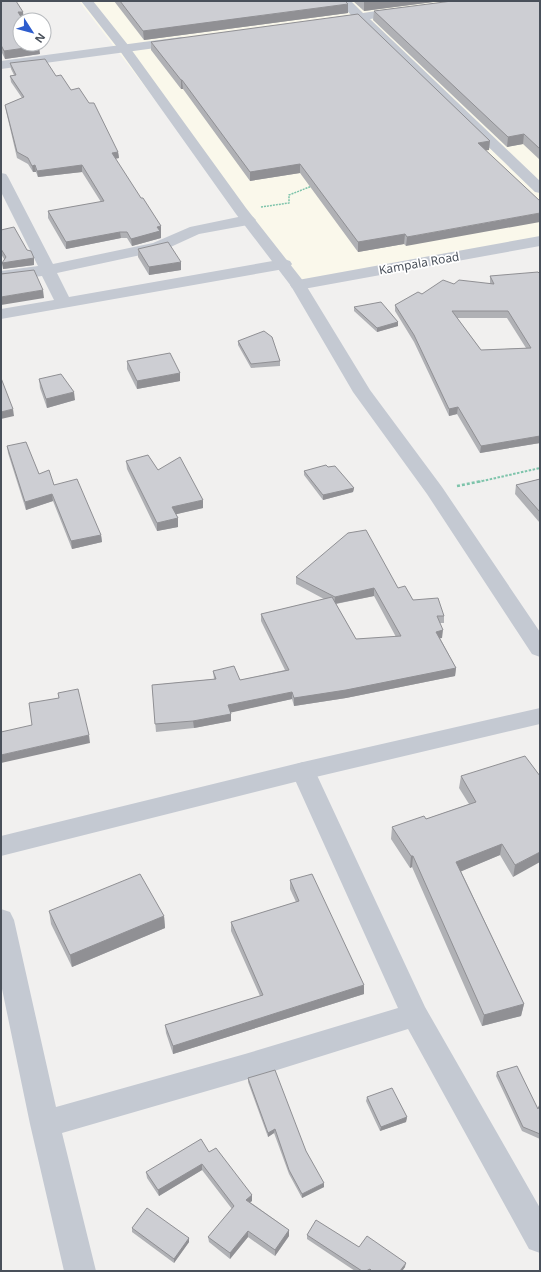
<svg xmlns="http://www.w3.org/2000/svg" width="541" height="1272" font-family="'Noto Sans',sans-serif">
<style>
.commercial{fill:#faf8eb}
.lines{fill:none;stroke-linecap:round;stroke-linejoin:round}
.path-far2{stroke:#7ec4ab;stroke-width:1.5;stroke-dasharray:2 1;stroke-linecap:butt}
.path-far1{stroke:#7ec4ab;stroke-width:2;stroke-dasharray:2.5 1.5;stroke-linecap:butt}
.path{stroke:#7ec4ab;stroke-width:2.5;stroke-dasharray:3 2;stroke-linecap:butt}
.minor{fill:#c4c9d2;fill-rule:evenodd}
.tertiary{fill:#c4c9d2;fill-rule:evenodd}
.wall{fill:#b0b1b5;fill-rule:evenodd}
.shaded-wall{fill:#909094}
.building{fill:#cdced3;stroke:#909094;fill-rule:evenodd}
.labels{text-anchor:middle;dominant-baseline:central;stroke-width:3.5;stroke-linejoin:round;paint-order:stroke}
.far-street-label{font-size:12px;fill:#49505a;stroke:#fff}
</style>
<rect width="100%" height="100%" fill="#f1f0ef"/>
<polygon class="commercial" points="79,1 540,1 540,239 295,281"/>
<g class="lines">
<polyline class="path-far2" points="261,207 289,203 289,195 312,186"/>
<polyline class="path-far1" points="478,482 540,468"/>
<polyline class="path" points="457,486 482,481"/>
<g class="minor">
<polygon points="338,1 351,1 363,13 403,7 407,8 409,11 407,14 370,19 540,181 540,193 535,192 358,21 332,25 328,24 326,21 328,18 351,15"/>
<polygon points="181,37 185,38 187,41 185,44 1,69 1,61"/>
<polygon points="1,173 6,174 8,177 53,264 153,243 190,227 248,215 253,217 256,220 253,223 248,225 199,234 164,250 57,273 69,297 284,259 290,261 292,264 290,267 284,269 1,319 1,309 54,300 42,276 1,281 1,271 38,266 1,192"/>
<polygon points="540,236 540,246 298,290 292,288 290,285 292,282 298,280"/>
<polygon points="303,762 312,765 315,771 425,1007 540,1208 540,1253 529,1249 408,1029 245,1080 62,1133 96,1271 64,1271 30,1124 1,984 1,909 10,912 14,920 56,1107 245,1054 398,1008 291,771 294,765"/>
</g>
<g class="tertiary">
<polygon points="81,1 93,1 128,45 246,208 304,282 370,390 442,487 540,632 540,657 532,654 427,494 353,392 291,286 236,214 120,51"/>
<polygon points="540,708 540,724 303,780 1,856 1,836 303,762"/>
</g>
</g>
<g class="wall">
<polygon points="1,1 24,20 23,20 40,54 5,59 1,51"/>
<polygon points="114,1 345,1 348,13 144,40"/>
<polygon points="353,1 441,1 364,11"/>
<polygon points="540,1 540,160 523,144 507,147 373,20 374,11"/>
<polygon points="151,42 489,150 486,150 406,246 404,244 358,252 300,173 250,181 183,89 181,89 151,50"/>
<polygon points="10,63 56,76 71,90 118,152 119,158 115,159 161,233 161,238 132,246 127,238 121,238 66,249 48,218 48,211 101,202 82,172 38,177 36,172 33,172 28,164 17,158 6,111 5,105 22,98 11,82 10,76 14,75 11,69"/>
<polygon points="1,230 27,250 34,258 34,265 3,269 4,259 1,254"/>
<polygon points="138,249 181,270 149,275 138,257"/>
<path d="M540 274V443L480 453 457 414 449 416 414 342 395 311V305L454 284 490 283V276ZM457 318H507L526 348 481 350Z"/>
<polygon points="354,307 398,322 398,326 377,332 354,311"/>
<polygon points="238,341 280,361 280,366 251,368 238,345"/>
<polygon points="127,361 180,381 137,389 127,369"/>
<polygon points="39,379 75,400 47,408 40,388"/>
<polygon points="7,446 39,474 54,485 101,535 102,542 72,549 53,501 26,510 8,453"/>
<polygon points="126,461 203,508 176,514 178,518 178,527 157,531 127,469"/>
<polygon points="328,467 354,488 353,492 323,500 304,475 304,471"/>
<polygon points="540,479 540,523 515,494 516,485"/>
<path d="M296 577 398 588 413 600 444 616V623H440L442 638H440L456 668 455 676 346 698 294 706 292 699 231 712V721L194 728 156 732 152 685 214 679 213 671 240 680 285 670 261 621V614L324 599 296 584ZM374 596 396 637 356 639 336 604Z"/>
<polygon points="461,776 540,776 513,877 500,855 461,871 524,1004 521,1016 482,1026 412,867 410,868 391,839 392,827 426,819 469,804 459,788"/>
<polygon points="290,880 364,994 173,1054 166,1033 165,1025 260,996 231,931 231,922 296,902 290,889"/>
<polygon points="49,911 164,916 165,928 72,967 51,924"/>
<polygon points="497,1072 538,1109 540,1104 540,1139 522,1131 496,1076"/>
<polygon points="248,1078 306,1151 324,1187 302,1198 289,1174 274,1133 268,1137 248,1082"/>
<polygon points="367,1097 407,1117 406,1122 380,1131 366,1101"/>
<polygon points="209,1152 252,1195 252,1201 250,1202 289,1230 289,1236 275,1256 248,1237 230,1259 209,1242 208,1237 232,1209 202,1170 159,1196 147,1178 146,1172"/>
<polygon points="132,1228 189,1238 189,1242 174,1263 132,1232"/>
<polygon points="307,1235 359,1247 405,1267 402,1271 355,1271 307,1239"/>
</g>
<g class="shaded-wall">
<polygon points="373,1 441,1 364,11 364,2"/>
<polygon points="348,4 348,13 144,40 143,31"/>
<polygon points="18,12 23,12 24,20 19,20"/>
<polygon points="39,46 40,54 5,59 4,51"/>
<polygon points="181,80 182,80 183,89 181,89"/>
<polygon points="524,134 523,144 507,147 508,137"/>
<polygon points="490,141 489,150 477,152 478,143"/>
<polygon points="118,152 119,158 112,159 112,153"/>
<polygon points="300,164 300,173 250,181 250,172"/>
<polygon points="35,165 36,172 33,172 32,166"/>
<polygon points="82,165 82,172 38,177 37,171"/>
<polygon points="540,213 540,222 406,246 407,237"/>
<polygon points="161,226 161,238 132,246 131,239 157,227"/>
<polygon points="120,232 121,238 66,249 66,242"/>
<polygon points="405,234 404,244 358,252 358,242"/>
<polygon points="34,258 34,265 3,269 2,263"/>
<polygon points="181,262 181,270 149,275 149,267"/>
<polygon points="43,290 44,298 1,305 1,297"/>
<polygon points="398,322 398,326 377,332 377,328"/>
<polygon points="180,373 180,381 137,389 137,381"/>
<polygon points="74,392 75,400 47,408 46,399"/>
<polygon points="458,407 457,414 449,416 449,409"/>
<polygon points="13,409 14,416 1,419 1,412"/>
<polygon points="540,436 540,443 480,453 481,446"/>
<polygon points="354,488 353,492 323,500 323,495"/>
<polygon points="52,494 53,501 26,510 25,502"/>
<polygon points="203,500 203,508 173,515 172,507"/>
<polygon points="178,518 178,527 157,531 157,523"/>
<polygon points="101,535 102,542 72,549 71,541"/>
<polygon points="374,588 374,596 334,604 335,597"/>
<polygon points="443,630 442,638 435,639 436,632"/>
<polygon points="456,668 455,676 346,698 294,706 294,698"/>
<polygon points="292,692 292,699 229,713 228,705"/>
<polygon points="231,714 231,721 194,728 193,721"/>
<polygon points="89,735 90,743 1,763 1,755"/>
<polygon points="502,844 500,855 455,874 456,862"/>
<polygon points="540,852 540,862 513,877 515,865"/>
<polygon points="411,856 413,856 412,867 410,868"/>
<polygon points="164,916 165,928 72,967 70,955"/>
<polygon points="364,985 364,994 173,1054 173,1046"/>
<polygon points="524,1004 521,1016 482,1026 484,1015"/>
<polygon points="407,1117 406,1122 380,1131 381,1127"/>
<polygon points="275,1129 274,1133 268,1137 268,1133"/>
<polygon points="202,1164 202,1170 159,1196 158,1190"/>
<polygon points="324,1183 324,1187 302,1198 302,1194"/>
<polygon points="252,1195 252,1201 246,1205 246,1200"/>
<polygon points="289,1230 289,1236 275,1256 275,1250"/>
<polygon points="248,1231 248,1237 230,1259 230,1253"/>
<polygon points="189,1238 189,1242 174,1263 174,1259"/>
<polygon points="406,1263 405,1267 402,1271 400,1271"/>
</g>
<g class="building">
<polygon points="1,1 16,1 23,12 18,12 23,20 20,20 20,44 38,44 39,46 4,51 1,45"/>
<polygon points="120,1 345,1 348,4 143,31"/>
<polygon points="363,1 373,1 364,2"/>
<polygon points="452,1 540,1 540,149 524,134 508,137 374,11"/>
<polygon points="358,14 490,141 478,143 540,201 540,213 407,237 405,234 358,242 300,164 250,172 182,80 181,80 151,42"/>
<polygon points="45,59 56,76 61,75 71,90 79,88 89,103 94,103 118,152 112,153 141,198 143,198 161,226 157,227 160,231 131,239 127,232 120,232 66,242 48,211 104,201 82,165 37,171 35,165 32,166 28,158 17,152 5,105 24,97 10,76 16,75 10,63"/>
<polygon points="14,227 27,250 31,251 34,258 2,263 6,257 1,249 1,230"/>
<polygon points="168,242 181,262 149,267 138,249"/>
<polygon points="34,270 43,290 1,297 1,274"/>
<path d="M538 272 540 274V436L481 446 458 407 449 409 414 335 395 305 418 292 422 294 443 280 454 284 459 280 494 284 490 276ZM452 311H508L531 348 481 350Z"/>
<polygon points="381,302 398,322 377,328 354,307"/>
<polygon points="264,331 272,337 280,361 251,364 238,341"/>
<polygon points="170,353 180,373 137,381 127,361"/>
<polygon points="61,374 74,392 46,399 39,379"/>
<polygon points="1,378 13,409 1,412"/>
<polygon points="26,442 39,474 49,470 54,485 77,479 101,535 71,541 52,494 25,502 7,446"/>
<polygon points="148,455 158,470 180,457 203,500 172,507 178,518 157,523 126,461"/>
<polygon points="326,465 328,467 335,466 354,488 323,495 304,471"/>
<polygon points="540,479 540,512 516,485"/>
<polygon points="366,530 398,588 405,586 413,600 438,598 444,616 437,616 443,630 436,632 456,668 346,690 294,698 292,692 228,705 231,714 193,721 155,724 152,685 216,679 213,671 234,666 240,680 289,670 261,614 332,597 356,639 401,636 374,588 335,597 296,577 348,533"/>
<polygon points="78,689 89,735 1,755 1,732 32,725 29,703 59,698 58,693"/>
<polygon points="525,756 540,776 540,852 515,865 502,844 456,862 524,1004 484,1015 413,856 411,856 392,827 424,816 426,819 476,802 461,776"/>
<polygon points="140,874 164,916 70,955 49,911"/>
<polygon points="312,874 364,985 173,1046 165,1025 263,995 231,922 299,901 290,880"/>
<polygon points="517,1066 538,1109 540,1104 540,1134 523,1127 497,1072"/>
<polygon points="275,1070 306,1151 324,1183 302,1194 289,1170 275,1129 268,1133 248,1078"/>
<polygon points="392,1088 407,1117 381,1127 367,1097"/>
<polygon points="201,1139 209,1152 216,1148 252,1195 246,1200 289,1230 275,1250 248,1231 230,1253 208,1237 234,1206 202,1164 158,1190 146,1172"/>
<polygon points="147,1208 189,1238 174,1259 132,1228"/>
<polygon points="316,1220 359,1247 367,1236 406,1263 400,1271 372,1271 370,1269 366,1271 362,1271 307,1235"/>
</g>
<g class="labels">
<g class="far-street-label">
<text transform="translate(419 263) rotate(-10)">Kampala Road</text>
</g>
</g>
<rect width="541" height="1272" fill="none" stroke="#49505a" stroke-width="4"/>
<g transform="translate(32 32) rotate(126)"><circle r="19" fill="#ffffff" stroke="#b6b9bd"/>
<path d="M0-3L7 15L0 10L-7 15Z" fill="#2e5dcd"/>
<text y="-6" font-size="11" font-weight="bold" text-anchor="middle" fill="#49505a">N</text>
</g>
</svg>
